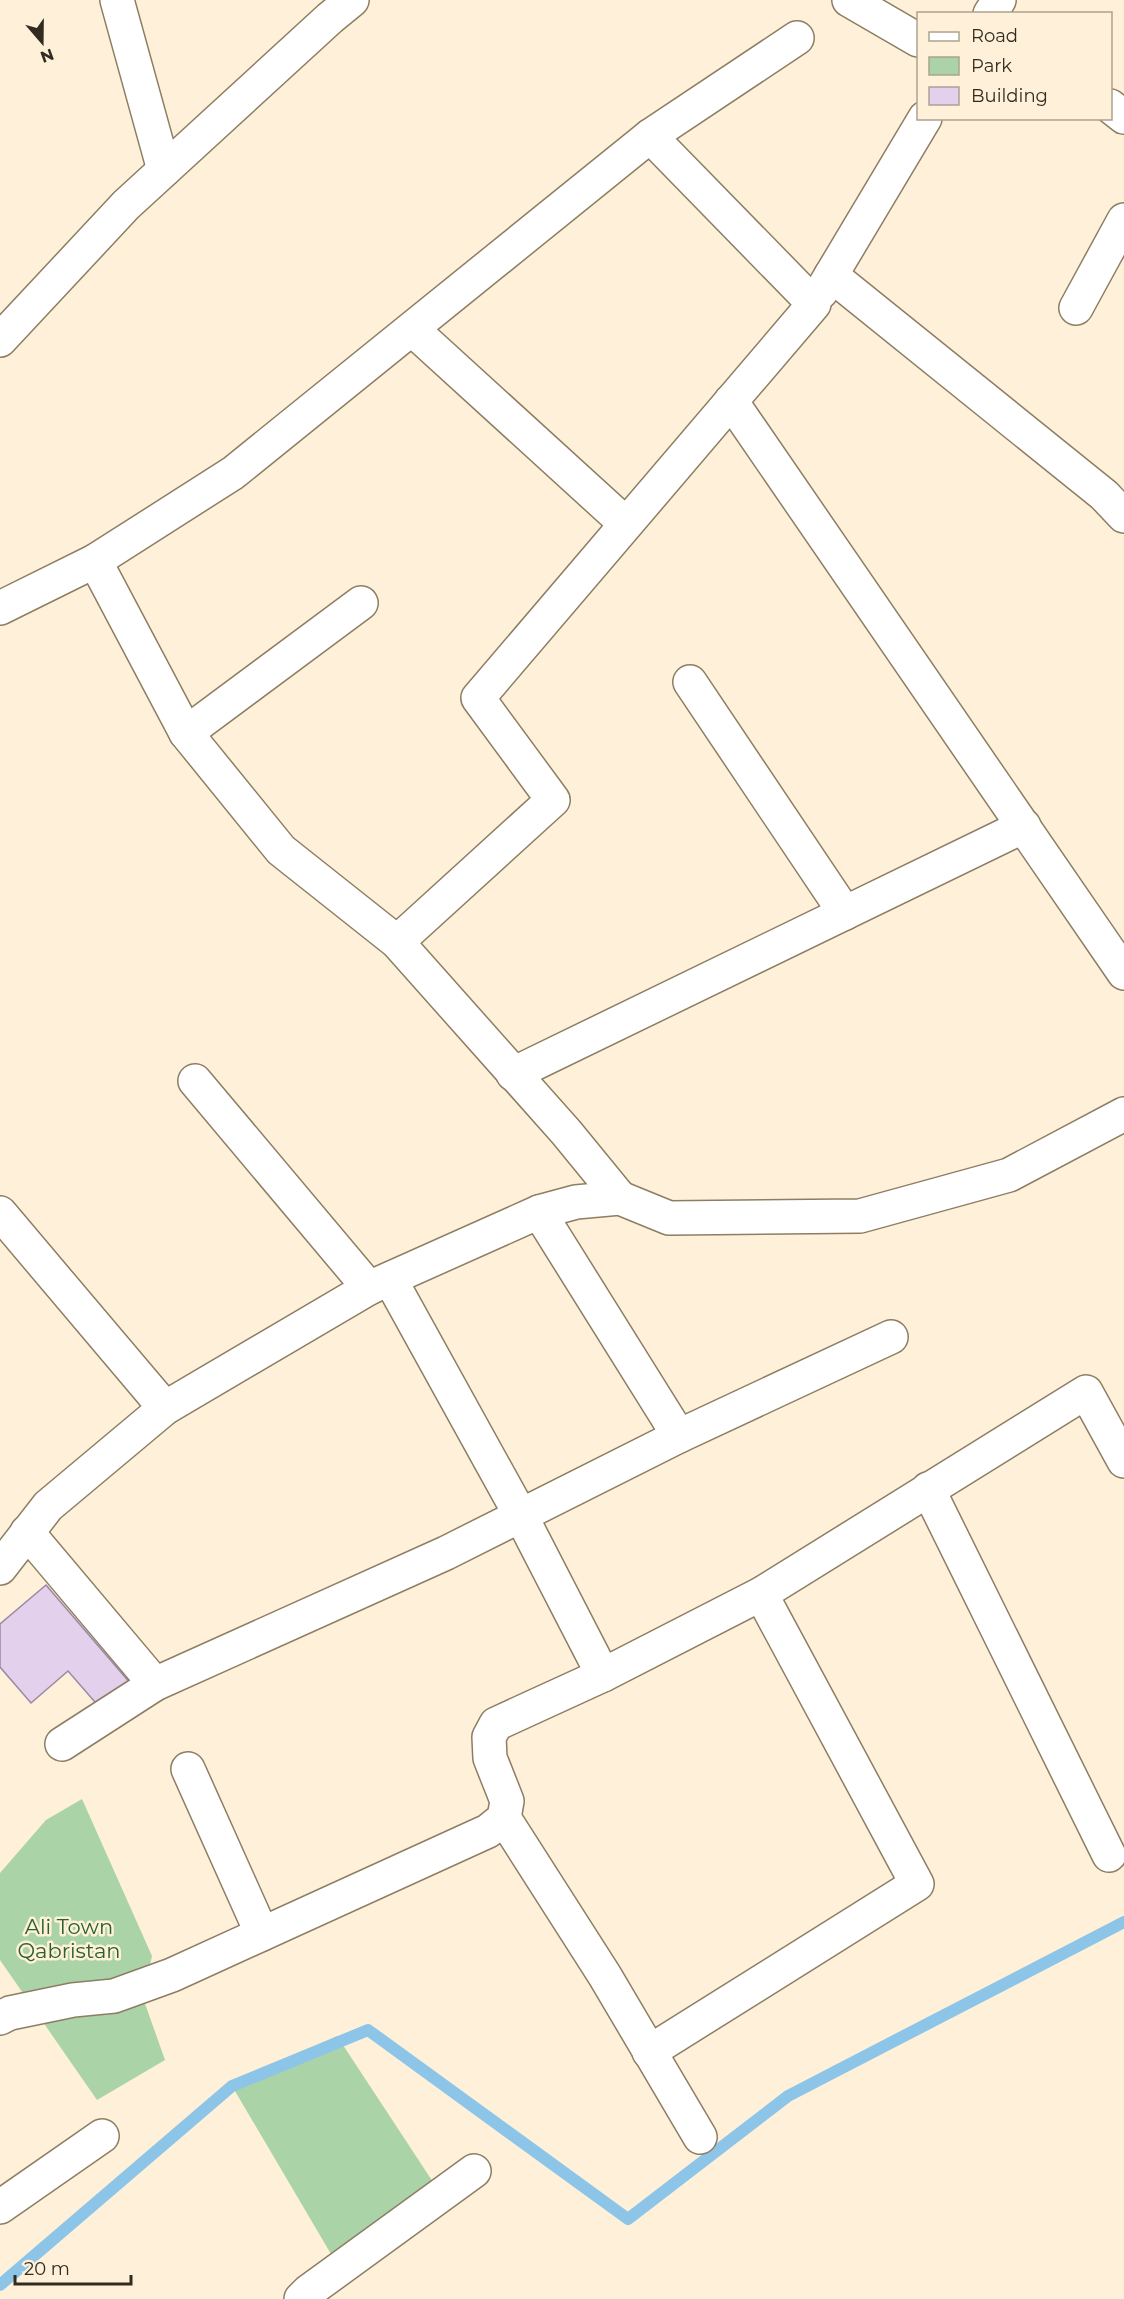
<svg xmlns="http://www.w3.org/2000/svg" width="1124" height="2299" font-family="Montserrat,sans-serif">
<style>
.green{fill:#aad3a8}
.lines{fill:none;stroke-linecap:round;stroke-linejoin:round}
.stream{stroke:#8dc5e8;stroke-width:12}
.building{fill:#e2d0ec;stroke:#9a89a3;stroke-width:1.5}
.minor-casing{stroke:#8d7e63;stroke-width:36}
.minor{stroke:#fff;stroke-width:33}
.labels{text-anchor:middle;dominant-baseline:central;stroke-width:5;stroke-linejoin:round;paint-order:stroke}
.park-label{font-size:21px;fill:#296229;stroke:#fef0d9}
</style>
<rect width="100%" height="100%" fill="#fef0d9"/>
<g class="green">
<polygon points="82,1799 152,1956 143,1998 165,2060 97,2100 0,1960 0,1873 46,1820"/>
<polygon points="337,2036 433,2182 331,2254 232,2086"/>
</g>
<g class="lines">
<polyline class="stream" points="0,2285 232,2086 368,2030 628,2219 788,2096 1124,1922"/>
</g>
<polygon class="building" points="46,1585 131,1684 101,1709 68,1671 31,1703 0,1667 0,1624"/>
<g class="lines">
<defs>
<g id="minor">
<polyline points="117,0 164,170"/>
<polyline points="849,0 918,40"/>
<polyline points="990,14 999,0"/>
<polyline points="1110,106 1124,117"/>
<polyline points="831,275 1104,495 1124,516"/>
<polyline points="821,292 925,118"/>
<polyline points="1076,308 1124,220"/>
<polyline points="412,329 626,524"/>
<polyline points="0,340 126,205 330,18 352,0"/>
<polyline points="731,401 1124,973"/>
<polyline points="95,561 186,733 281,850 397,942 566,1132 620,1198"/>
<polyline points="0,608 95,561 233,473 650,136 797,38"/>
<polyline points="690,682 845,913"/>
<polyline points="186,733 361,603"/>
<polyline points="397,942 553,800 478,698 814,304 650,136"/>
<polyline points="513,1074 1024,826"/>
<polyline points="195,1081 369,1288"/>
<polyline points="539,1212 679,1436"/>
<polyline points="0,1213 165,1408"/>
<polyline points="390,1279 521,1516 603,1675"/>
<polyline points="928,1489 1109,1855"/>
<polyline points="27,1532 155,1684"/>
<polyline points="0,1568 48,1506 165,1408 369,1288 539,1212 576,1202 620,1198 669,1218 860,1216 1009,1175 1124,1114"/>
<polyline points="62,1744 155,1684 446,1553 679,1436 891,1337"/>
<polyline points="188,1769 262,1934"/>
<polyline points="504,1818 605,1976 700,2137"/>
<polyline points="0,2018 10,2013 73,2000 114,1996 172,1975 488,1831 504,1818 507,1801 490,1758 489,1737 496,1724 603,1675 761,1594 1086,1392 1124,1461"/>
<polyline points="649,2052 917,1884 761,1594"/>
<polyline points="0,2207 102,2136"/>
<polyline points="301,2299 309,2291 474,2171"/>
</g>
</defs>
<use href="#minor" class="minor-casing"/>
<use href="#minor" class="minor"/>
</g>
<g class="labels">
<g class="park-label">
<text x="69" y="1926">Ali Town<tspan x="69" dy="24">Qabristan</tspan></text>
</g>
</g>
<rect x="917" y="12" width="195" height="108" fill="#fef0d9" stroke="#aca28f" stroke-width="1.5"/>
<rect x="929" y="32" width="30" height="9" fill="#ffffff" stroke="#aca28f" stroke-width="1.5"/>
<text x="971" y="42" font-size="18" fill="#322c20">Road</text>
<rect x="929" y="57" width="30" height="18" fill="#aad3a8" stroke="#aca28f" stroke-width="1.5"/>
<text x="971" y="72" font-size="18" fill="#322c20">Park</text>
<rect x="929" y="87" width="30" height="18" fill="#e2d0ec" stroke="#aca28f" stroke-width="1.5"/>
<text x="971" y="102" font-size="18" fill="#322c20">Building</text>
<g transform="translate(42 42) rotate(160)" stroke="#fef0d9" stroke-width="4.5" paint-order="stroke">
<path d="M0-4.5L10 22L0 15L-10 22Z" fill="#322c20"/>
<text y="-9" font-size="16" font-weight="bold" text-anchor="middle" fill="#322c20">N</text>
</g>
<path d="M15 2275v9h116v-9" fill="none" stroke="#322c20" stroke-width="3"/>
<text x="24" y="2275" font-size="18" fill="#322c20" stroke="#fef0d9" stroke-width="4.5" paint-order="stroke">20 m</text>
</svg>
